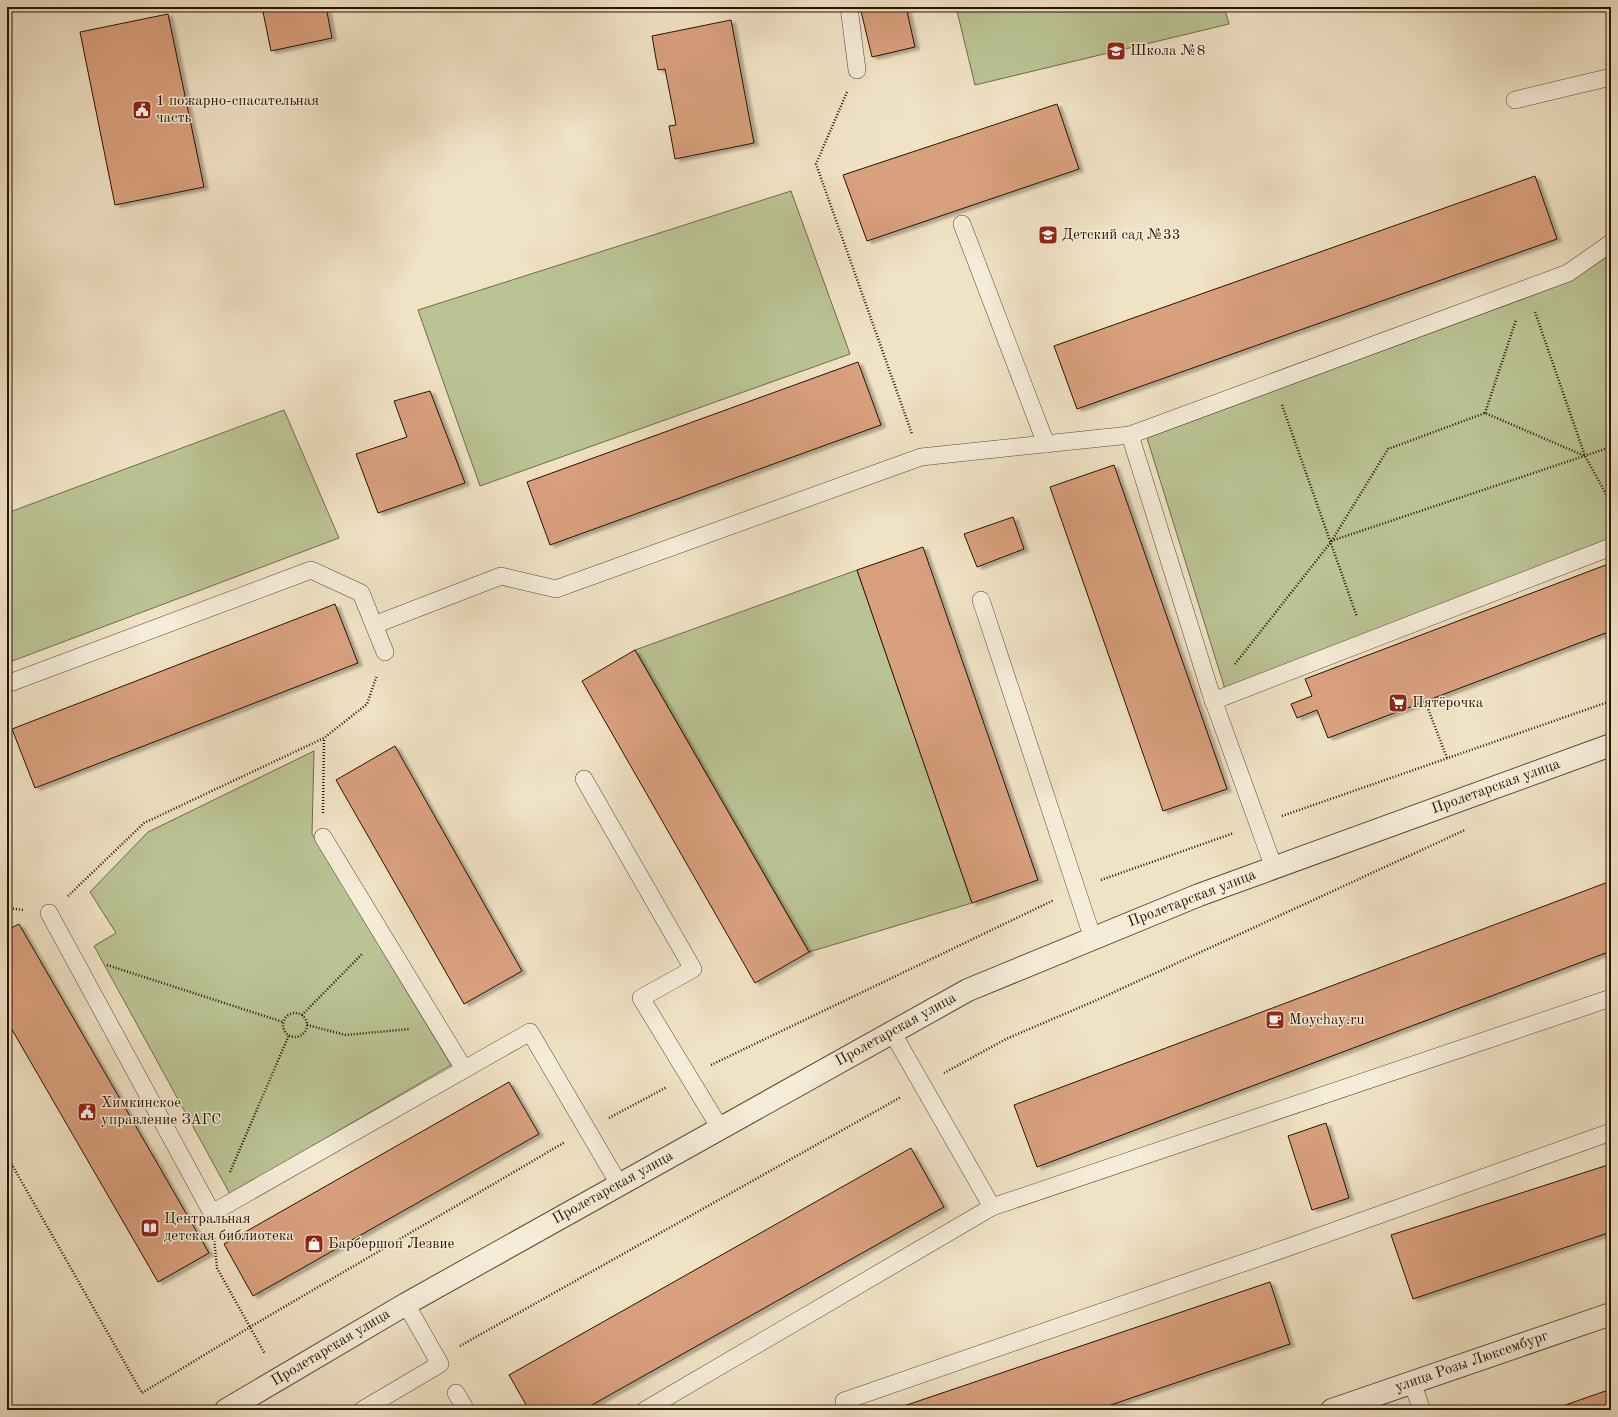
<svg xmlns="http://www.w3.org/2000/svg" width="1618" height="1417" font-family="'Old Standard TT',serif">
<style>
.green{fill:#bac394;stroke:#716a4a}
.building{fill:#d9a07d;stroke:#281200;filter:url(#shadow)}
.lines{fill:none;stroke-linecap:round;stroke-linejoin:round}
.service-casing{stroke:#5a4631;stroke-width:18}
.minor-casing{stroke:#5a4631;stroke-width:24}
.tertiary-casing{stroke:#5a4631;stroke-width:24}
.path{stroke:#281200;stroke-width:2.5;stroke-dasharray:1 2;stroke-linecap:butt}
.service{stroke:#f5ecd9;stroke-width:17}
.minor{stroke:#f5ecd9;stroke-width:22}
.tertiary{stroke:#f5ecd9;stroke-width:22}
.labels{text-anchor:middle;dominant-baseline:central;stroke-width:3;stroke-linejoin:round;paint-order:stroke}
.poi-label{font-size:15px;fill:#281200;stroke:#f5ecd9;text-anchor:start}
.street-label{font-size:15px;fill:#281200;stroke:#f5ecd9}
</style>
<defs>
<filter id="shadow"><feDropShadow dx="4.5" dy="2.5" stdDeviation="1" flood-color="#0004"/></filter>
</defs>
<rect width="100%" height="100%" fill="#f0e2c5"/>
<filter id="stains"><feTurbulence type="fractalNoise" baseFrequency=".005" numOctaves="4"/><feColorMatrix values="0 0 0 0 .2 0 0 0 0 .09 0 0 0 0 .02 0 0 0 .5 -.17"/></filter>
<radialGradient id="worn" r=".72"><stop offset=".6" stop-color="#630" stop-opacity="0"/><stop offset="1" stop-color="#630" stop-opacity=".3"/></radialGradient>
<g class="green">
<polygon points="956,7 1224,7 1229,24 975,85"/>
<polygon points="791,191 850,354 480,486 418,310"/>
<polygon points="1611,254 1611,539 1225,689 1147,438 1571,281"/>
<polygon points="284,410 339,538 7,663 7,513"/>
<polygon points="857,570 972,903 809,952 635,650"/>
<polygon points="314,751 312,834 451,1065 230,1194 94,946 116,933 90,892 148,832"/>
</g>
<g class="building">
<polygon points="262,7 326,7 332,38 271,51"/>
<polygon points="860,7 906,7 915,47 872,57"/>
<polygon points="168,14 204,187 115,205 80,32"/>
<polygon points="731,20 754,143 675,159 669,126 676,125 665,69 658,70 652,36"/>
<polygon points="1057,104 1079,169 867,241 843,175"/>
<polygon points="1535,176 1557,239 1077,409 1054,346"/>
<polygon points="858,362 881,425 550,545 527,482"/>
<polygon points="430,391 465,483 378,513 356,454 407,437 394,401"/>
<polygon points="1114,465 1227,789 1163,811 1050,487"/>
<polygon points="1013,517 1024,549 977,567 964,534"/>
<polygon points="923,547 1038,880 972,903 857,570"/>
<polygon points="1611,563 1611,631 1328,738 1317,710 1297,718 1291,704 1312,696 1305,679"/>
<polygon points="335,604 358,663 35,788 12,729"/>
<polygon points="635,650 809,952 755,983 582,681"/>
<polygon points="395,746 522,971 464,1004 336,780"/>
<polygon points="1611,881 1611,951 1037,1167 1014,1105"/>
<polygon points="19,924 209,1253 158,1282 7,1021 7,930"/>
<polygon points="509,1082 539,1134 253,1296 224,1244"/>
<polygon points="1326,1123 1349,1198 1312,1210 1288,1136"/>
<polygon points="911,1148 944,1207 583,1410 529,1410 509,1375"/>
<polygon points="1611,1164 1611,1232 1413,1299 1391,1235"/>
<polygon points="1270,1282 1290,1344 1096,1410 892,1410"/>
<polygon points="1611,1389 1611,1410 1551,1410"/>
</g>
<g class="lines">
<defs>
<g id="service">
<polyline points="849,7 857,70"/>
<polyline points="1515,100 1611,77"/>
<polyline points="962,224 1046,444"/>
<polyline points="1130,435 1211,694 1274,868"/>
<polyline points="981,600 1093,939"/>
<polyline points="374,625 501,576 556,589 921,457 1130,435 1568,273 1611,243"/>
<polyline points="7,684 311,570 361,593 385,652"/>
<polyline points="1213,701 1611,547"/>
<polyline points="584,779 693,969 641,998 720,1128"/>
<polyline points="323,837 464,1069"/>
<polyline points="49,913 212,1213 530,1032 619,1184"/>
<polyline points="892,1032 992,1207"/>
<polyline points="1412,1383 1422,1410"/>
<polyline points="456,1393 466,1410"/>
<polyline points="362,1410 440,1364 406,1304"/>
<polyline points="645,1410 992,1207 1611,998"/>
<polyline points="848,1410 844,1401 1292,1246 1611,1132"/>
</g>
<polyline id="minor" points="1332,1410 1611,1314"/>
<polyline id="tertiary" points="226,1410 406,1304 968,990 1199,895 1611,745"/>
</defs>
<use href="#service" class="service-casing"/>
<use href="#minor" class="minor-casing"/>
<use href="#tertiary" class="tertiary-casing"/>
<g class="path">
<polyline points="847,92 816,164 912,434"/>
<polyline points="1535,312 1585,456 1611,503"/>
<polyline points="1282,405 1357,617"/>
<polyline points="1485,413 1516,320"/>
<polyline points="1331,541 1611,447"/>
<polyline points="1235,664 1331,542 1388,449 1485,413 1585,456"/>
<polyline points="1425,701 1447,758"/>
<polyline points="323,813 324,738"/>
<polyline points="1282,816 1611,701"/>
<polyline points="1101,880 1234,833"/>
<polyline points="68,896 144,823 324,738 367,704 377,675"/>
<polyline points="7,908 24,910"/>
<polyline points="107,965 283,1022"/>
<circle cx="295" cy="1025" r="12"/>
<polyline points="302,1015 363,953"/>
<polyline points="307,1025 346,1035 409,1029"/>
<polyline points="711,1065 1054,900"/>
<polyline points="944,1073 1006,1039 1097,1000 1465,830"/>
<polyline points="609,1118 667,1087"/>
<polyline points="7,1156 142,1393 250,1327 565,1142"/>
<polyline points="230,1172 289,1035"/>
<polyline points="214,1238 217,1268 265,1354"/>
<polyline points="460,1346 901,1097"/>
<polyline points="427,1410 434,1406"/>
</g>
<use href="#service" class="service"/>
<use href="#minor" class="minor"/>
<use href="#tertiary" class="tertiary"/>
</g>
<defs>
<symbol id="school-square" viewBox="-11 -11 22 22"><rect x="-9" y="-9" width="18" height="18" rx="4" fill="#8f2418" stroke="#f5ecd9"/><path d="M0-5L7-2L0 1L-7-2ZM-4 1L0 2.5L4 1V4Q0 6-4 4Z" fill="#fff"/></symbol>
<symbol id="civic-square" viewBox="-11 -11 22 22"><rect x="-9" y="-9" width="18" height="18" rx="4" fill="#8f2418" stroke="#f5ecd9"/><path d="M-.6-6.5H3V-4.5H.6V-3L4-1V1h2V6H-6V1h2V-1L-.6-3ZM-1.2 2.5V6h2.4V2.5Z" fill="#fff"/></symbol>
<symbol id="supermarket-square" viewBox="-11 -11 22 22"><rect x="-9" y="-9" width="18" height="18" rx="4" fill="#8f2418" stroke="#f5ecd9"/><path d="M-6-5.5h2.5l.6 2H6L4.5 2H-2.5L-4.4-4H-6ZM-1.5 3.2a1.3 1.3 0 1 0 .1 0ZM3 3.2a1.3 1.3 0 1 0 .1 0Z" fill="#fff"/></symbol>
<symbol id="cafe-square" viewBox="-11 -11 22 22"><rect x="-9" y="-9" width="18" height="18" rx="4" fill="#8f2418" stroke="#f5ecd9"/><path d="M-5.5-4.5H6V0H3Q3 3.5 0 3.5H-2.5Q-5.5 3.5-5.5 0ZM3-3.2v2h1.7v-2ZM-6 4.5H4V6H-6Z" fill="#fff"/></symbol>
<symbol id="library-square" viewBox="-11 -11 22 22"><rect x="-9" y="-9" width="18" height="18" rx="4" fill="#8f2418" stroke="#f5ecd9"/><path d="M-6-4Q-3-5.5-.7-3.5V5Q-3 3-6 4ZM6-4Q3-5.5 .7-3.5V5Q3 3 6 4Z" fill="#fff"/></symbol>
<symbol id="shop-square" viewBox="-11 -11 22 22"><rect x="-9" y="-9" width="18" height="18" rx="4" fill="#8f2418" stroke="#f5ecd9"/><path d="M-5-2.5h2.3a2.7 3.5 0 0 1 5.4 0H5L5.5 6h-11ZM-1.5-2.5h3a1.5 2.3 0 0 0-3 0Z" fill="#fff"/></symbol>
</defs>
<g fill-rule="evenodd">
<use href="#school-square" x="1105" y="40" width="22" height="22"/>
<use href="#civic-square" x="131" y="99" width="22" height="22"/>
<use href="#school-square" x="1037" y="224" width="22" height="22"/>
<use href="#supermarket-square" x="1387" y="692" width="22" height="22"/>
<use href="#cafe-square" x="1264" y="1009" width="22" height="22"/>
<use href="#civic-square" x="76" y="1101" width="22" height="22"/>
<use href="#library-square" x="139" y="1217" width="22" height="22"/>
<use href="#shop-square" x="303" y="1233" width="22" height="22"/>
</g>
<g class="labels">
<g class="poi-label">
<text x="1130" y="51">Школа №8</text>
<text x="156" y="101">1 пожарно-спасательная<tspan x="156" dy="17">часть</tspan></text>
<text x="1062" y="235">Детский сад №33</text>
<text x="1412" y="703">Пятёрочка</text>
<text x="1289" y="1020">Moychay.ru</text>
<text x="101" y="1103">Химкинское<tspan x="101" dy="17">управление ЗАГС</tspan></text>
<text x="164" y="1219">Центральная<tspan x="164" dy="17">детская библиотека</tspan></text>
<text x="328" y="1244">Барбершоп Лезвие</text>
</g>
<g class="street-label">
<text transform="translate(1496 787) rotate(-20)">Пролетарская улица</text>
<text transform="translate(1192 899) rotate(-21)">Пролетарская улица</text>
<text transform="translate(896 1030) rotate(-29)">Пролетарская улица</text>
<text transform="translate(613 1188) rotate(-29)">Пролетарская улица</text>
<text transform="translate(331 1348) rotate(-31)">Пролетарская улица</text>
<text transform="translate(1472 1362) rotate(-19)">улица Розы Люксембург</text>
</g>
</g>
<rect width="1618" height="1417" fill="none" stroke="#f0e2c5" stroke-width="24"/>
<rect x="8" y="8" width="1602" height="1401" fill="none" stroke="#281200" stroke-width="2"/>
<rect x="12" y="12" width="1594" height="1393" fill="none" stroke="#281200"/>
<rect width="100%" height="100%" filter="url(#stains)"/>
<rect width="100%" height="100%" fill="url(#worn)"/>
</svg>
